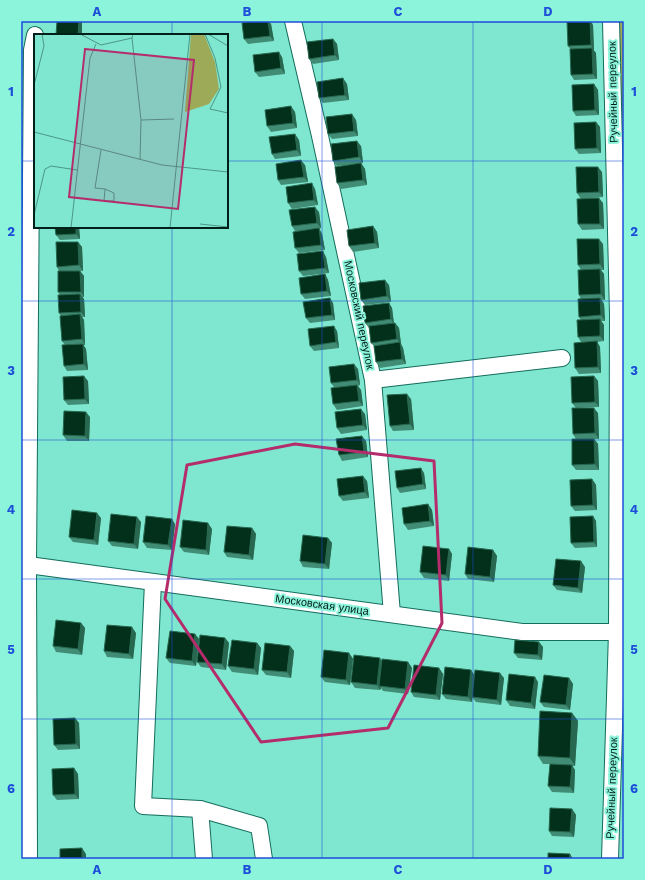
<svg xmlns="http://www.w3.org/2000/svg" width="645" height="880" font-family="'Work Sans',sans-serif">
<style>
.green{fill:#9daa58}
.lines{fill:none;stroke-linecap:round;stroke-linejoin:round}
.minor-casing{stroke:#146c5c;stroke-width:18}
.minor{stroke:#fff;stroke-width:16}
.wall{fill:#418c74}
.shaded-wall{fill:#286750}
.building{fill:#03301a;stroke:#286750}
.marked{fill:none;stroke:#b42c6c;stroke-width:3;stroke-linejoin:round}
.grid{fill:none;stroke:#1d4ed8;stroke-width:1;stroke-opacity:0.55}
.labels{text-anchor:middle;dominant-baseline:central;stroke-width:4;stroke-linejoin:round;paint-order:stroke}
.street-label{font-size:11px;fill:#002019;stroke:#8df4dc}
.inset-road{fill:none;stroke:#4c9786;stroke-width:1}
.view{fill:#b42c6c;fill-opacity:0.15;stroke:#b42c6c;stroke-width:2}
.inset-edge{fill:none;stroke:#002019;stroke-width:2}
.neatline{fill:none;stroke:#1d4ed8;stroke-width:1.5}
.grid-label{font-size:13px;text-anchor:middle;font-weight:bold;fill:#1d4ed8}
</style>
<rect width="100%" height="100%" fill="#7fe7cf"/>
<polygon class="green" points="617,21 624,21 624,306"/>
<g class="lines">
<defs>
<g id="minor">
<polyline points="293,21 320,136 373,380 392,614"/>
<polyline points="373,380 562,358"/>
<polyline points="21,564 522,632 624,632"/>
<polyline points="153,582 143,806 200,809 259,826 264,859"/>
<polyline points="200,809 204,859"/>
<polyline points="29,859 28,565 32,50 35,35"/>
<polyline points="610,859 617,632 618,315 611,21"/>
</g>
</defs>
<use href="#minor" class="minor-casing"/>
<use href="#minor" class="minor"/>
</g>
<g class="wall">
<polygon points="271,24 274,41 248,44 244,39"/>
<polygon points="593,25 594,51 596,53 597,79 574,80 571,75 570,49 568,46"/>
<polygon points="333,39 337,44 339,60 313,64 309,59"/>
<polygon points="282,57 285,74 259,77 255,72"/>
<polygon points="347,84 349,100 323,103 319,98"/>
<polygon points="594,84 598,90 599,115 576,116 573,111"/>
<polygon points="295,112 297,128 271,132 267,126"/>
<polygon points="356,120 358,136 332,139 328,134"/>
<polygon points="596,122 600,127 601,153 579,154 575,149"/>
<polygon points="299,140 301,156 275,159 272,154"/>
<polygon points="361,146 363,163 337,166 333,161"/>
<polygon points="361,163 365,169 367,185 341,189 337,183"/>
<polygon points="305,165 308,182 281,185 278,180"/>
<polygon points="602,172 603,197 581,199 577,193"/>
<polygon points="315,189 318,205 292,209 288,203"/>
<polygon points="603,203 604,229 582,230 578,224"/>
<polygon points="319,212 321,228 319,229 322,234 325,250 299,253 295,248 295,231 292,226"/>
<polygon points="373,226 377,232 379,248 353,252 349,246"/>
<polygon points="55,227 79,227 80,239 60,240 56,235"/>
<polygon points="78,242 82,247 83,271 79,271 80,271 84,276 84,297 82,297 84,299 85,317 82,317 84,320 85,345 83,345 86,349 88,370 67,371 64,366 65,345 62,341 61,316 59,313 60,295 58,292 59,271 57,267"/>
<polygon points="603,244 604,270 601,270 604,274 605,300 602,300 604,304 605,321 601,321 604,325 604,341 597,342 600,347 601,373 579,374 575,368 581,342 578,337 581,320 579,317 581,299 579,295 581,270 578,265"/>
<polygon points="326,257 329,273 303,276 299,271"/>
<polygon points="325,274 328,280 331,296 305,299 301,294"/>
<polygon points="389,285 391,302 365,305 361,300"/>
<polygon points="333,303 335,320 310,323 306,318"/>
<polygon points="389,303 392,308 394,323 395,323 399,328 401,344 403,348 406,364 380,368 376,362 374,346 371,343 369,328 365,323"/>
<polygon points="337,331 339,348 314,351 310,346"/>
<polygon points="358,369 360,385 358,386 361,390 363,406 337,410 333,404 334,387 331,383"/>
<polygon points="594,376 598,381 599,407 576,408 572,403"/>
<polygon points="88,381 89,404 68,405 64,400"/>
<polygon points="411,399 414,430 393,431 390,426"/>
<polygon points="598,413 599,439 594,439 598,444 599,470 576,470 572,465 576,439 573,434"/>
<polygon points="365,414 367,430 341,434 337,428"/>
<polygon points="90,417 89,441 67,441 63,435"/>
<polygon points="366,441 368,457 342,461 339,455"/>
<polygon points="424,473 426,489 400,493 397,488"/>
<polygon points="592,479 596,485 597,510 575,511 571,506"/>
<polygon points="367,481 369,498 343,501 339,496"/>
<polygon points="428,504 432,510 434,526 408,530 404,524"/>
<polygon points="593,516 596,521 597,547 575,548 571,543"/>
<polygon points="101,518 98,545 73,542 69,537"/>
<polygon points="141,522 138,549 112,546 108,541"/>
<polygon points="175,524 172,550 147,548 143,542"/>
<polygon points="252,528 256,534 253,560 227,557 224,552"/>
<polygon points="212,529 209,555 184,552 180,547"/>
<polygon points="328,538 332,543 329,569 303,567 300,561"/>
<polygon points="449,549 452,554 449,581 424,578 420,572"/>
<polygon points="493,550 497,556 494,582 468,579 465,574"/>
<polygon points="585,567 582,593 557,590 553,585"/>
<polygon points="81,623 85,628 82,655 56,652 53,646"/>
<polygon points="136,633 133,659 107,657 104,651"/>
<polygon points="195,634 199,639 196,666 170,663 166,658"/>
<polygon points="225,638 229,643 226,670 201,667 197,662"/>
<polygon points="539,642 543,647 542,660 518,658 514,653"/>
<polygon points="257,643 261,648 258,675 232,672 228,666"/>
<polygon points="290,646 294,651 291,678 266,675 262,670"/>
<polygon points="349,653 353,659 350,685 325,682 321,677"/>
<polygon points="382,662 408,662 412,668 408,694 383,691 381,688 380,690 355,688 351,682"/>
<polygon points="439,668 443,674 440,700 414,697 411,692"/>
<polygon points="471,670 474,675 504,678 501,705 476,702 472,697 472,702 446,699 442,694"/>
<polygon points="569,678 573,684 570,710 544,707 540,702"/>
<polygon points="538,682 535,709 510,706 506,700"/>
<polygon points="572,713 578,721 575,766 572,766 575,770 574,793 552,792 548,786 550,764 543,764 538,756"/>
<polygon points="75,718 79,723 80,749 58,750 54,745"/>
<polygon points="74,768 78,774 79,799 57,800 53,795"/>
<polygon points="572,809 576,815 574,837 552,836 549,831"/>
</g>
<g class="shaded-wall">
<polygon points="79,21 81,21 82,23 82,35 78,35"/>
<polygon points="268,21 269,21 271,24 274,41 270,36"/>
<polygon points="590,21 591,21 593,25 594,51 591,45"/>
<polygon points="333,39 337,44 339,60 335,55"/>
<polygon points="592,48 596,53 597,79 593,74"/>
<polygon points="279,52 282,57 285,74 281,68"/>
<polygon points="343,78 347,84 349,100 345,95"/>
<polygon points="594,84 598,90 599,115 595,110"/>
<polygon points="291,106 295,112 297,128 293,123"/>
<polygon points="352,114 356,120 358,136 354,131"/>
<polygon points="596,122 600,127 601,153 597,148"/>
<polygon points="295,134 299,140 301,156 297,150"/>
<polygon points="357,141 361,146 363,163 359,157"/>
<polygon points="301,160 305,165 308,182 304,177"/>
<polygon points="361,163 365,169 367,185 363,180"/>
<polygon points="598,167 602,172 603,197 599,192"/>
<polygon points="312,183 315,189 318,205 314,200"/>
<polygon points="599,198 603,203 604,229 600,224"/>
<polygon points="315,207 319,212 321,228 317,223"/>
<polygon points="373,226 377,232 379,248 375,243"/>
<polygon points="76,227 79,227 80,239 76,234"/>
<polygon points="319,228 322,234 325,250 321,245"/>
<polygon points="599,239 603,244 604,270 600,264"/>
<polygon points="78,242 82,247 83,271 79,265"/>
<polygon points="323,251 326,257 329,273 325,268"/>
<polygon points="600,269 604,274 605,300 601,294"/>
<polygon points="80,271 84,276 84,297 81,292"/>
<polygon points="325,274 328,280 331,296 327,291"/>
<polygon points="385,280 389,285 391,302 387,296"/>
<polygon points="80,294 84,299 85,317 81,312"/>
<polygon points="330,298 333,303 335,320 332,315"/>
<polygon points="600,298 604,304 605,321 601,315"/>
<polygon points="389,303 392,308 394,325 391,319"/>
<polygon points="80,314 84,320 85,345 82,339"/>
<polygon points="600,319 604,325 604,341 600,336"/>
<polygon points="395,323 399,328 401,344 403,348 406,364 402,359 400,343 397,339"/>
<polygon points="334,326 337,331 339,348 336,342"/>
<polygon points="597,341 600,347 601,373 598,367"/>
<polygon points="83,344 86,349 88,370 84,364"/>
<polygon points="354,364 358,369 360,385 357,380"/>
<polygon points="84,376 88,381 89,404 85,399"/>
<polygon points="594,376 598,381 599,407 595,402"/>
<polygon points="357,385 361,390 363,406 359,401"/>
<polygon points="407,394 411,399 414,430 410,424"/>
<polygon points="594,408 598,413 599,439 595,433"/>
<polygon points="361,409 365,414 367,430 363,425"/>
<polygon points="86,412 90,417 89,441 85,436"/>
<polygon points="362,436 366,441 368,457 364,452"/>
<polygon points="594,439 598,444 599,470 595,464"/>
<polygon points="421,468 424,473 426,489 423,484"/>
<polygon points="363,476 367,481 369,498 365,492"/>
<polygon points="592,479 596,485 597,510 593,505"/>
<polygon points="428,504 432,510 434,526 430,521"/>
<polygon points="97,513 101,518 98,545 94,540"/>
<polygon points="593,516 596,521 597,547 594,542"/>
<polygon points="137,517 141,522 138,549 134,544"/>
<polygon points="172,519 175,524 172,550 168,545"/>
<polygon points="208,523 212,529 209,555 206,550"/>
<polygon points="252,528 256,534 253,560 249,555"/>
<polygon points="328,538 332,543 329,569 325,564"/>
<polygon points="449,549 452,554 449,581 446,575"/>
<polygon points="493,550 497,556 494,582 490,577"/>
<polygon points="581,561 585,567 582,593 578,588"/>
<polygon points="81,623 85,628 82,655 78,649"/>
<polygon points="132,627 136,633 133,659 129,654"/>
<polygon points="195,634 199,639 196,666 192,661"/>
<polygon points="225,638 229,643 226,670 222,664"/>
<polygon points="539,642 543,647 542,660 538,655"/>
<polygon points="257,643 261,648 258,675 254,669"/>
<polygon points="290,646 294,651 291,678 287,672"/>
<polygon points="349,653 353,659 350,685 346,680"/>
<polygon points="380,658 383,664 379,686 381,688 380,690 377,685"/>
<polygon points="408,662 412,668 408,694 405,689"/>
<polygon points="439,668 443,674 440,700 436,695"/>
<polygon points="471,670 475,676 472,702 468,697"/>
<polygon points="500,673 504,678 501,705 497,700"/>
<polygon points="535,677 538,682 535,709 531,703"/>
<polygon points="569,678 573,684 570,710 566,705"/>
<polygon points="572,713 578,721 575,766 570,758"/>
<polygon points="75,718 79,723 80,749 76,744"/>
<polygon points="572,765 575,770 574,793 570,787"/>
<polygon points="74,768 78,774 79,799 75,794"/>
<polygon points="572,809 576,815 574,837 570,832"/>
<polygon points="82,848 86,854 86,859 82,859"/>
<polygon points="570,854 573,859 569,859"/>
</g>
<g class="building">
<polygon points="57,21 79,21 78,35 56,35"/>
<polygon points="253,21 268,21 270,36 244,39 242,23"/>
<polygon points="567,21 590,21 591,45 568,46"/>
<polygon points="333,39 335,55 309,59 307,42"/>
<polygon points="592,48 593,74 571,75 570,49"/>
<polygon points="279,52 281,68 255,72 253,55"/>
<polygon points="343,78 345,95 319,98 317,82"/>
<polygon points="594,84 595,110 573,111 572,85"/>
<polygon points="291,106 293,123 267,126 265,110"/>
<polygon points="352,114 354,131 328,134 326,117"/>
<polygon points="596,122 597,148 575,149 574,123"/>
<polygon points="295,134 297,150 272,154 269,137"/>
<polygon points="357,141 359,157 333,161 331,144"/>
<polygon points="301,160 304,177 278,180 276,164"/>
<polygon points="361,163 363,180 337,183 335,167"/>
<polygon points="576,167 598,167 599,192 577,193"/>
<polygon points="312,183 314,200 288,203 286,187"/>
<polygon points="599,198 600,224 578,224 577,199"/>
<polygon points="315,207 317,223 292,226 289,210"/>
<polygon points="373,226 375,243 349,246 347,230"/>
<polygon points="55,227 76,227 76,234 56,235"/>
<polygon points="319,228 321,245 295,248 293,232"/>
<polygon points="577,239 599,239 600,264 578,265"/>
<polygon points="56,242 78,242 79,265 57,267"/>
<polygon points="323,251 325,268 299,271 297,254"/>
<polygon points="600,269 601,294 579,295 578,270"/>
<polygon points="58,271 80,271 81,292 58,292"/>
<polygon points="325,274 327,291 301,294 299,278"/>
<polygon points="385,280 387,296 361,300 359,283"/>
<polygon points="80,294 81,312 59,313 58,295"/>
<polygon points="330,298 332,315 306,318 303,302"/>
<polygon points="600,298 601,315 579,317 578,299"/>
<polygon points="389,303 391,319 365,323 363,306"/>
<polygon points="80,314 82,339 62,341 60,316"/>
<polygon points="600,319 600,336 578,337 577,320"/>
<polygon points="395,323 397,339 371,343 369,326"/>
<polygon points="334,326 336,342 310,346 308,329"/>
<polygon points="597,341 598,367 575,368 574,343"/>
<polygon points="400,342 402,359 376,362 374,346"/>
<polygon points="83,344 84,364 64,366 62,345"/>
<polygon points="354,364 357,380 331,383 329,367"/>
<polygon points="84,376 85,399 64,400 63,377"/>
<polygon points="594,376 595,402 572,403 571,377"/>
<polygon points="357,385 359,401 333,404 331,388"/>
<polygon points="407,394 410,424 390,426 387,395"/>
<polygon points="572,408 594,408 595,433 573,434"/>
<polygon points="361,409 363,425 337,428 335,412"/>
<polygon points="64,411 86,412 85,436 63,435"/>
<polygon points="362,436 364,452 339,455 336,439"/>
<polygon points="572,439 594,439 595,464 572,465"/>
<polygon points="421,468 423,484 397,488 395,471"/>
<polygon points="363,476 365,492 339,496 337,479"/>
<polygon points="592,479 593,505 571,506 570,480"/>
<polygon points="428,504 430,521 404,524 402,508"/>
<polygon points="72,510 97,513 94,540 69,537"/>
<polygon points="111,514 137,517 134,544 108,541"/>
<polygon points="146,516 172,519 168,545 143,542"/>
<polygon points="593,516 594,542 571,543 570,517"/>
<polygon points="183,520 208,523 206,550 180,547"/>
<polygon points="227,526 252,528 249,555 224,552"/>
<polygon points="303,535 328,538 325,564 300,561"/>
<polygon points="423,546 449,549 446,575 420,572"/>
<polygon points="468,547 493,550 490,577 465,574"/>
<polygon points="556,559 581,561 578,588 553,585"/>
<polygon points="56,620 81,623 78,649 53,646"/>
<polygon points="107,625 132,627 129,654 104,651"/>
<polygon points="170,631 195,634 192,661 166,658"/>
<polygon points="200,635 225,638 222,664 197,662"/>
<polygon points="232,640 257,643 254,669 228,666"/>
<polygon points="515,640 539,642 538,655 514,653"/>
<polygon points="265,643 290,646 287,672 262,670"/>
<polygon points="324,650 349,653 346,680 321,677"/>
<polygon points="354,655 380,658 377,685 351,682"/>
<polygon points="382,659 408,662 405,689 379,686"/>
<polygon points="414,665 439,668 436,695 411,692"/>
<polygon points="445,667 471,670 468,697 442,694"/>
<polygon points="475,670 500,673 497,700 472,697"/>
<polygon points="509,674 535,677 531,703 506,700"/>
<polygon points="544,675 569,678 566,705 540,702"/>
<polygon points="540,711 572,713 570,758 538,756"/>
<polygon points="75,718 76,744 54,745 53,719"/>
<polygon points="550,764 572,765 570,787 548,786"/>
<polygon points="74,768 75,794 53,795 52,769"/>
<polygon points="550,808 572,809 570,832 549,831"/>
<polygon points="82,848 82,859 60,859 60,849"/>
<polygon points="548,853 570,854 569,859 548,859"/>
</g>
<path class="marked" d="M295 444 434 461 442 623 388 728 261 742 165 599 187 465Z"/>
<path class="grid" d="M172 21V35M322 21V859M473 21V859M21 161H35M227 161H624M172 227V859M21 301H624M21 440H624M21 579H624M21 719H624"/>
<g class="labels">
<g class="street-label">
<text transform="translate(613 92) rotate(-91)">Ручейный переулок</text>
<text transform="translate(359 315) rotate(78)">Московский переулок</text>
<text transform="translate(322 605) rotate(8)">Московская улица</text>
<text transform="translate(612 788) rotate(-88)">Ручейный переулок</text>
</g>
</g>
<g transform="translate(34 34)">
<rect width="194" height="194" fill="#7fe7cf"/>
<path d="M157 0H170L181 28 185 55 175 70 151 78Z" fill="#9daa58"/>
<path class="inset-road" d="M46 0 67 11 98 4 99 0M171 0 181 24 187 53 176 75 194 79M174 0 194 12M98 4 107 86 106 126M0 51 10 12 8 0M107 86 140 85M0 98 128 131 194 138M67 116 61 154 71 155 80 159V167H70L71 155M0 181 11 135 17 132 43 136M166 190 194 193M37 194 56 24 62 10M136 194 156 0"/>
<path class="view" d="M51 15 160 26 144 175 35 163Z"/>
<rect width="194" height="194" class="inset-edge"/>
</g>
<rect width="645" height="880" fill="none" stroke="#8df4dc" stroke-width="44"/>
<rect x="22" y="22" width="601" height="836" class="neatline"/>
<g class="grid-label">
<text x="97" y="16">A</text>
<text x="247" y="16">B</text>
<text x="398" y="16">C</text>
<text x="548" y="16">D</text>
<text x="11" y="96">1</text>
<text x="634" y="96">1</text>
<text x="11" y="236">2</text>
<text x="634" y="236">2</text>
<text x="11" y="375">3</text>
<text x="634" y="375">3</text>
<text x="11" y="514">4</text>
<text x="634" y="514">4</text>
<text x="11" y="654">5</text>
<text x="634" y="654">5</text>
<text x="11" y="793">6</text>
<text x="634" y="793">6</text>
<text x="97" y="874">A</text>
<text x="247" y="874">B</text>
<text x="398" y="874">C</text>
<text x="548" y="874">D</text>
</g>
</svg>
